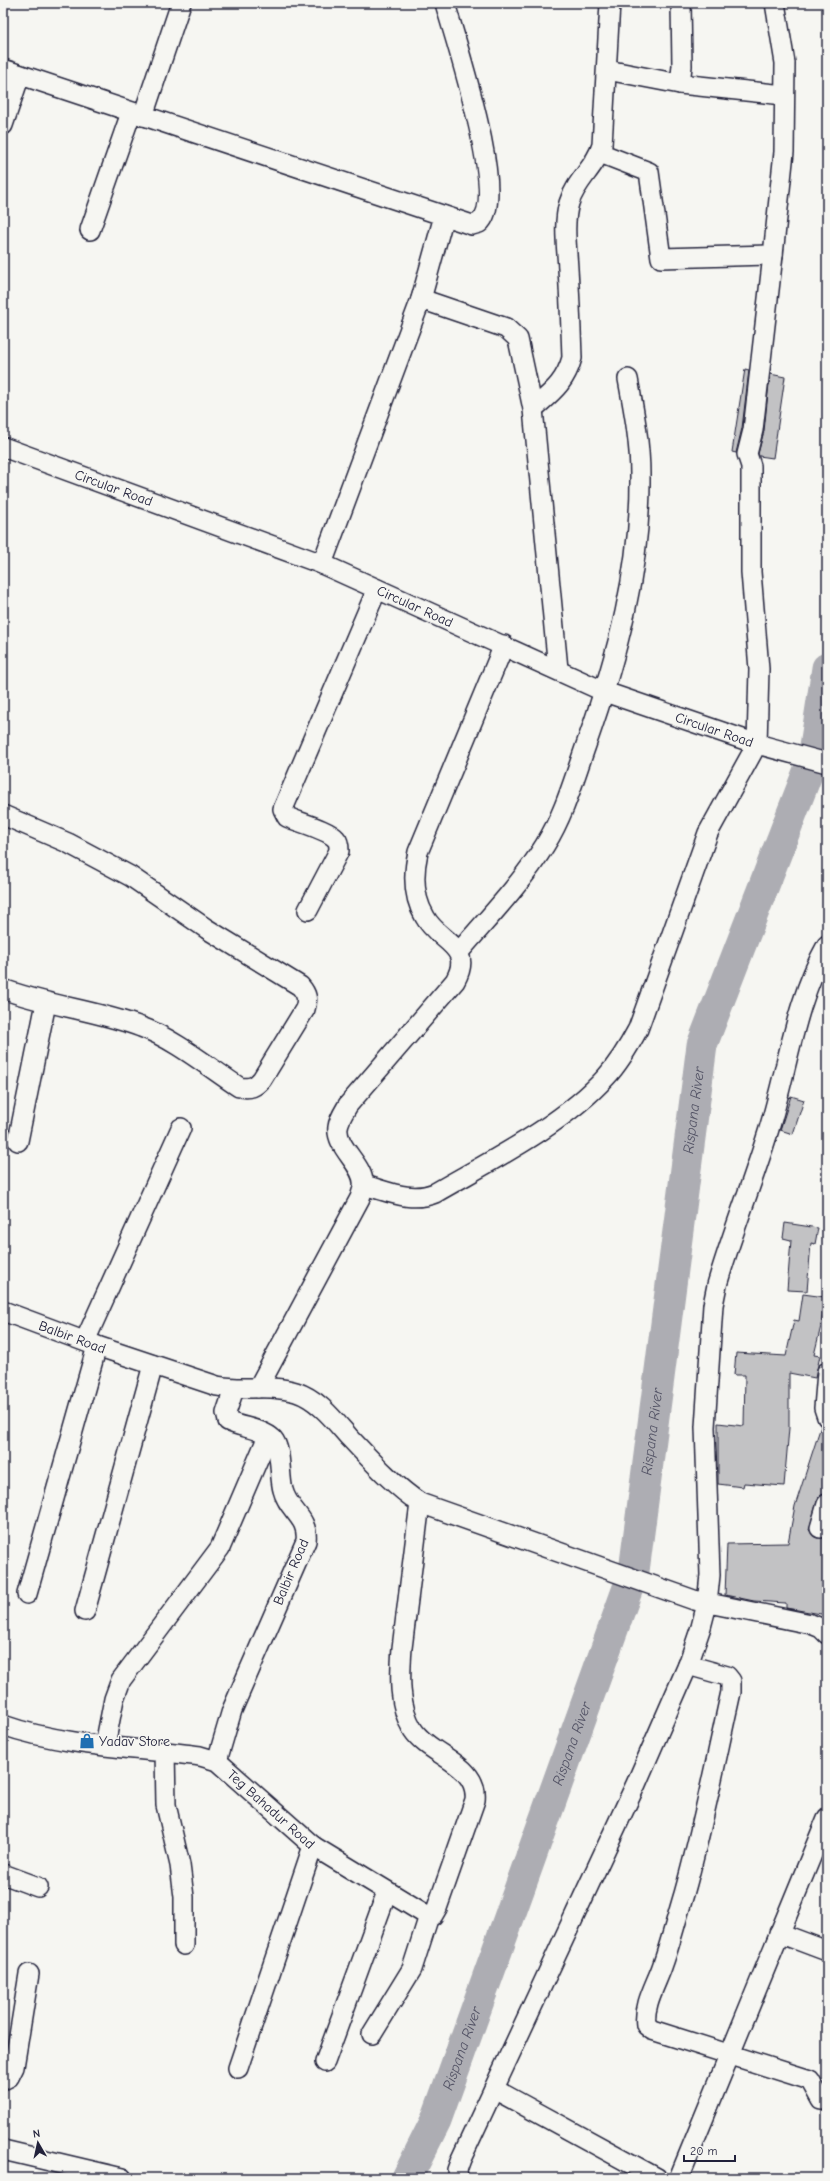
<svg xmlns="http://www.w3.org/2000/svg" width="830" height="2181" font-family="'Comic Neue',sans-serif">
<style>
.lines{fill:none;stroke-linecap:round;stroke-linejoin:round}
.river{stroke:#adadb3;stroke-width:31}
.building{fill:#c2c2c4;stroke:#22223b}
.minor-casing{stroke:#22223b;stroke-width:22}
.minor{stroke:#f6f6f2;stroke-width:19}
.labels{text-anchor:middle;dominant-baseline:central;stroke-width:3;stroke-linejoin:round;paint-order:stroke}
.street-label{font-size:14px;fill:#22223b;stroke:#f6f6f2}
.poi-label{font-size:14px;fill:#22223b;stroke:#f6f6f2;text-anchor:start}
.water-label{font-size:15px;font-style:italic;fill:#535365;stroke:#f6f6f2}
</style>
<rect width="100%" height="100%" fill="#f6f6f2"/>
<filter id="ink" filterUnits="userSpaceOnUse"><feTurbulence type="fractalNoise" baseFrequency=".025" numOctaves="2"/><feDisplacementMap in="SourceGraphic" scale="8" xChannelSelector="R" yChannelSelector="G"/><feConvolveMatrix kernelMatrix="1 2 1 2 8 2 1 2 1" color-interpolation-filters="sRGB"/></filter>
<g filter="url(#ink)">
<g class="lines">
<path class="river" id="s1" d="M407 2178 436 2120 634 1571 702 1045 813 759 827 668"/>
</g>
<g class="building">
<polygon points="745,369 749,370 742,428 736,453 732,452"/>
<polygon points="770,374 785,377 773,458 759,456 758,454 764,431"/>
<polygon points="791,1096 804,1100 793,1134 780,1130"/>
<polygon points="785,1223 818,1228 815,1244 811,1243 807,1291 787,1290 791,1240 783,1238"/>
<polygon points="803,1294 825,1297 821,1326 814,1355 820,1356 815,1378 789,1373 789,1428 784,1486 744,1483 743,1487 718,1484 718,1423 744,1426 745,1375 734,1375 736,1353 786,1356 794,1320 799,1321"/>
<polygon points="821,1426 827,1428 827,1493 820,1496 817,1501 809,1530 817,1538 827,1536 827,1615 786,1608 786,1603 754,1601 725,1595 727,1544 788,1543 795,1506"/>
</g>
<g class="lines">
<defs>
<g id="minor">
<path d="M3 69 472 225 479 223C509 199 455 40 445 3"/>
<polyline points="607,70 680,84 784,95"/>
<polyline points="680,84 682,66 681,3"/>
<polyline points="143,116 181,3"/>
<polyline points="3,125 20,75"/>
<polyline points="90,230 131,113"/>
<polyline points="773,255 784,152 785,63 775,3"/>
<polyline points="421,299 506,328 518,339 533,409 558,669"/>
<path d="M533 409C552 392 565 383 572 358 571 328 570 299 568 269 567 248 563 224 569 203 576 180 596 167 602 145L610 3"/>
<path id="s2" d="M3 447 322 564 605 692 757 744 827 763"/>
<polyline points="322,564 421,299 444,216"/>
<path d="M3 815 68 843 130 876 207 929 300 986C307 994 308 999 305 1009L262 1079C255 1087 251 1089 239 1087 210 1068 173 1038 141 1027 96 1010 48 1006 3 989"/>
<path d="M308 910 339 851C339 847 339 842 336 839 329 830 298 822 287 817L283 809 377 589"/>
<path d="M459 952C488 918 521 884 545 845 564 815 574 779 586 745 617 657 641 569 640 475 640 443 634 411 628 379"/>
<polyline points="18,1141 46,1003"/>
<path d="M364 1185C387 1191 411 1203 435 1193 490 1161 563 1125 606 1077 619 1063 629 1046 638 1029L708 833 757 744 759 669 751 572V466L747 454 753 430 773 255 661 258 649 172 600 153"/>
<path id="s3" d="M3 1311 97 1346 217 1386C243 1391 270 1384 296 1392 318 1399 334 1420 349 1437 371 1460 393 1485 420 1503L694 1600 811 1624 821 1628 827 1634"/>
<polyline points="85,1341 181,1128"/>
<polyline points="827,1372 824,1408 827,1417"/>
<path d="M258 1388 360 1198C361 1194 363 1190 363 1186 366 1166 335 1148 338 1127 339 1119 344 1112 348 1105L455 981C475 946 438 942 425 917 413 897 413 874 418 852L504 645"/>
<polyline points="820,1528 827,1504"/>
<polyline points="27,1594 97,1346"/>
<polyline points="85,1611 153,1365"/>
<path d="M688 1665 727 1676 731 1681V1692C716 1759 703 1827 684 1894 677 1917 671 1941 663 1964 657 1983 643 2004 646 2025L652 2030 810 2080 821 2100H827"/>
<path id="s4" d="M3 1725C62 1746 137 1748 200 1756L217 1761 313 1846 425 1914 433 1915 437 1908 475 1800C479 1764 430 1756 413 1730 398 1706 400 1675 402 1648L420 1503"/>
<polyline points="105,1745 114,1699 121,1680 220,1548 268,1436"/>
<polyline points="165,1751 166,1805 180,1865 184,1897 184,1945"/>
<path d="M217 1761 232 1710 306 1541C309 1517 288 1511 283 1490 279 1477 282 1449 273 1439 261 1428 241 1428 228 1421L226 1413 234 1389"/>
<polyline points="3,1874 38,1887"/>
<polyline points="779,1933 827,1951"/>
<polyline points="372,2034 412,1969 429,1916"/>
<polyline points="325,2062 387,1892"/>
<polyline points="238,2068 313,1846"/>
<polyline points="3,2080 9,2077 14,2067 29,1974"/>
<polyline points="494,2089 657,2178"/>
<polyline points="3,2150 122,2178"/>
<path d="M458 2178 457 2170 461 2159 636 1784 688 1665 701 1627 707 1604 710 1575 705 1427 713 1305 717 1285C732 1233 753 1182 769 1129 788 1067 795 1002 827 945"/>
<polyline points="679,2178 827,1818"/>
</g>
</defs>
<use href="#minor" class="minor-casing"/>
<use href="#minor" class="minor"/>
</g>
</g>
<defs>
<symbol id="shop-bare" viewBox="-9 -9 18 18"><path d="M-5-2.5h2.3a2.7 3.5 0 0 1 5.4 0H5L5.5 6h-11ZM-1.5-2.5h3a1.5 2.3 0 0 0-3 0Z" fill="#1f6fb2" stroke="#f6f6f2" stroke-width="2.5" paint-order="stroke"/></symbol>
</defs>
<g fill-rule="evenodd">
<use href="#shop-bare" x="76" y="1730" width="22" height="22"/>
</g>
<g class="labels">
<g class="street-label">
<text stroke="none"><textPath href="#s2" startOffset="118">Circular Road</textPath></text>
<text stroke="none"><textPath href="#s2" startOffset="442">Circular Road</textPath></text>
<text stroke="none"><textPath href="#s2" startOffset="766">Circular Road</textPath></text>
<text stroke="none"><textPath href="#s3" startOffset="74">Balbir Road</textPath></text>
<text transform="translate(291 1572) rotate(-67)">Balbir Road</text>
<text stroke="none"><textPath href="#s4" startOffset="290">Teg Bahadur Road</textPath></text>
</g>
<g class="poi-label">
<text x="99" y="1741">Yadav Store</text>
</g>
<g class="water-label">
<text stroke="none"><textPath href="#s1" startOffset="1113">Rispana River</textPath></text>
<text stroke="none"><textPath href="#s1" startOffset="789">Rispana River</textPath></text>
<text stroke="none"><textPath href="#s1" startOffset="465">Rispana River</textPath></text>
<text stroke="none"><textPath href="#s1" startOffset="141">Rispana River</textPath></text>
</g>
</g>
<rect width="830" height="2181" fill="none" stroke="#f6f6f2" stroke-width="16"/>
<rect x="8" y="8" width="814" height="2165" fill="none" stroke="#22223b" stroke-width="1.5" filter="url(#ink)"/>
<g transform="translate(38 2143) rotate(351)" stroke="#f6f6f2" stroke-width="3" paint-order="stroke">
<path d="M0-3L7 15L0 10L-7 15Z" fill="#22223b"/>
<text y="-6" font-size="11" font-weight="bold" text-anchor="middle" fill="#22223b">N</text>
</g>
<path d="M684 2155v6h51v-6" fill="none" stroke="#22223b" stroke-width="2"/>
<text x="690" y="2155" font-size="12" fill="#22223b" stroke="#f6f6f2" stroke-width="3" paint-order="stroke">20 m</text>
</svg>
